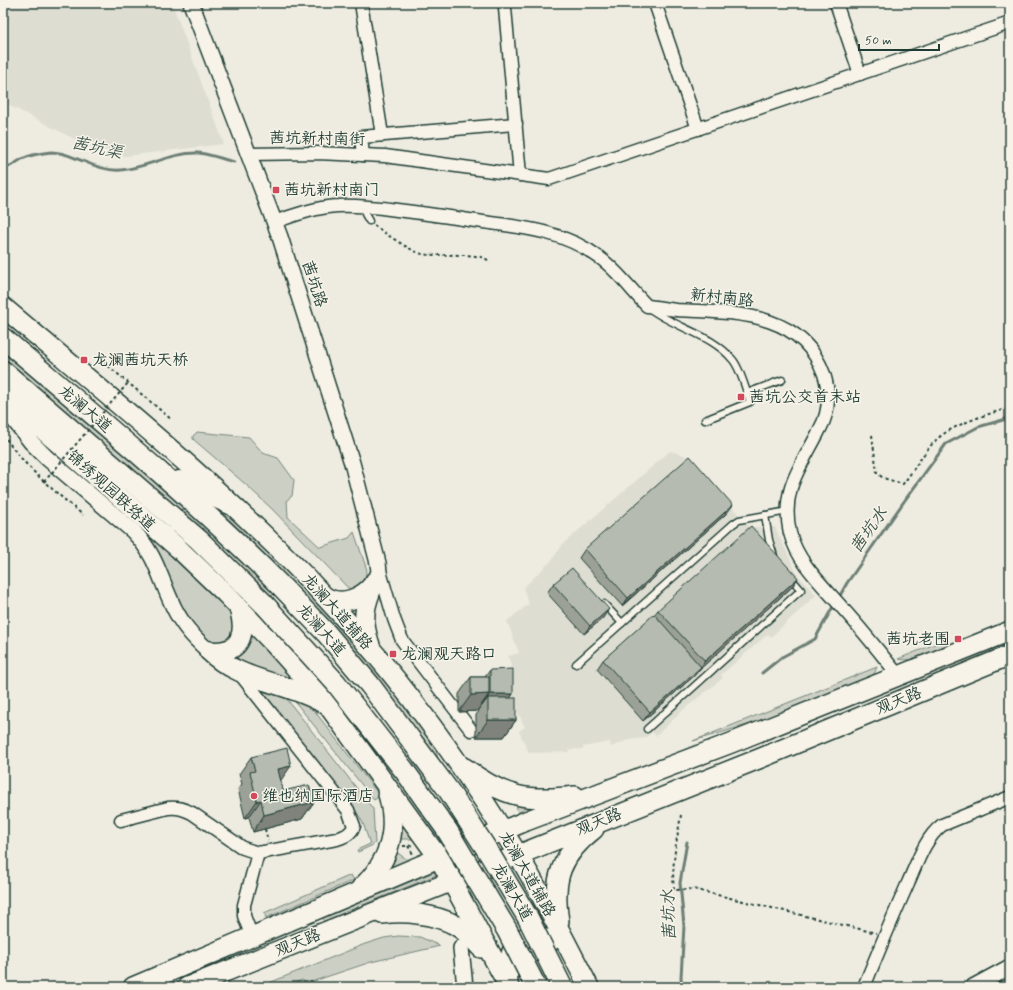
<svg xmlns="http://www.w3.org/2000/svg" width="1013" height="990" font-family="Mynerve,'LXGW WenKai TC',sans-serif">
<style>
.built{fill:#ddddd2}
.green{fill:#cccfc4;stroke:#76867c}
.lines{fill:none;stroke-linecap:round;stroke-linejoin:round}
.stream{stroke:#6c7e74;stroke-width:3}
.service-casing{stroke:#1f3d34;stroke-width:9}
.minor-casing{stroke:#1f3d34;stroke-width:15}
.tertiary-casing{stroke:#1f3d34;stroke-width:18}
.primary-casing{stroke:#1f3d34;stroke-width:22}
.trunk-casing{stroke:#1f3d34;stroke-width:23}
.path{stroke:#1f3d34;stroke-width:2;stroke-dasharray:3 3;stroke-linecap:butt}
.service{stroke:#f7f3e8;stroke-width:6}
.minor{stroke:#f7f3e8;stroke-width:12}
.tertiary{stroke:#f7f3e8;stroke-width:15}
.primary{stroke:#f7f3e8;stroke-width:19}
.trunk{stroke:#f7f3e8;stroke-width:20}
.trunk-bridge-casing{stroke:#1f3d34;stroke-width:23;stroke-linecap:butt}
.path-bridge{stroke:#1f3d34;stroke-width:2;stroke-dasharray:3 3;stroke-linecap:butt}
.trunk-bridge{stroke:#f7f3e8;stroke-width:20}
.wall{fill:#9ca197;stroke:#1f3d34}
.shaded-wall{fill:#7f837b;stroke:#1f3d34}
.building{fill:#b5bbb0;stroke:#1f3d34}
.poi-dot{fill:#d1495b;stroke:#f7f3e8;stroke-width:1.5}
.labels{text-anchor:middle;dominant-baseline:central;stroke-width:3;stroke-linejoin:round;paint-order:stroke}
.street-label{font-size:16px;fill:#1f3d34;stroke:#f7f3e8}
.poi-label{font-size:16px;fill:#1f3d34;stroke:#f7f3e8;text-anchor:start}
.water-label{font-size:17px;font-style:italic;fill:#3f584f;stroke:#f7f3e8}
</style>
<rect width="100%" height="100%" fill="#eeece1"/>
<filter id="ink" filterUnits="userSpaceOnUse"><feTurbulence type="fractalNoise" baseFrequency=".025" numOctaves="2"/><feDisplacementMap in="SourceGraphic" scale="8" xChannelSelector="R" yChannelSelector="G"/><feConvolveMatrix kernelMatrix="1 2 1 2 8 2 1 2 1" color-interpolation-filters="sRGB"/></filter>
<g filter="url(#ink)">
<g class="built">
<polygon points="3,3 172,3 224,144 125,156 82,143 3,102"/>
<polygon points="670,451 684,455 750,527 775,527 797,574 816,595 771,637 768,634 721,675 723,678 684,709 656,736 652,732 645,738 628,740 611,747 610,742 583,747 583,749 569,750 569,752 529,753 519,731 525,727 502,680 514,673 508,656 519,653 507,621 529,604 523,588 552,560 563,544"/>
</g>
<g class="green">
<polygon points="3,351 186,507 275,593 270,598 197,526 3,359"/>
<polygon points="30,407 191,544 243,595 314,672 404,784 395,777 337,703"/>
<polygon points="197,432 249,437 263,453 278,458 294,480 292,496 287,500 288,517 320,547 349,538 354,532 367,570 364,580 357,590 348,588 272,509 244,483 193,439 193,436"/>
<path d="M204 496 225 508 334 614 432 743 436 750 438 759C369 663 291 575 204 496Z"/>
<polygon points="138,529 144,530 229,610 238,630 226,645 206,642 188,620"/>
<polygon points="246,628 293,680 292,681 237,664 232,655"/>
<path d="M945 640 947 645C934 650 912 663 898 659Z"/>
<polygon points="877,667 874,674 869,677 757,722 693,741"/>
<polygon points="263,688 286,698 373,809 375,843 373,845 358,852 357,850 370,844 363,823 358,814 337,786 260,690"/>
<polygon points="288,693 303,700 313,709 380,796 374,800"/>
<polygon points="516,800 541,805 519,813 517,810"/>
<polygon points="397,812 415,839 395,839"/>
<polygon points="393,850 411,862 380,874"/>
<polygon points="434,872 436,873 436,875 324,921 323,918"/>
<polygon points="351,875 354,880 266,918 264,913"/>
<polygon points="398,936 420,937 440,946 371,962 311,982 306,983 302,980 294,983 292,987 259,987 365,944 384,938"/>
</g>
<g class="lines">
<g class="stream">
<path d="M3 169C10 167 15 163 22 159 30 155 42 153 51 152 64 152 72 157 83 161 94 166 109 171 121 170 146 168 173 152 198 153 210 154 222 159 234 162"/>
<polyline points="838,599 847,583 905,500 946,444 978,427 1010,418"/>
<polyline points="762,673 782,657 815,639 835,603"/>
<polyline points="682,987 681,977 684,926 680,883 687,842"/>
</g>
<defs>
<g id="service">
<polyline points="364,206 365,214 369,221"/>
<path d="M649 308C675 328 712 334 733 360 741 370 746 390 750 402L705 420"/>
<polyline points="747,393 782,380"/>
<polyline points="765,515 769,540 774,556"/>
<polyline points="604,604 622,623"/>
<polyline points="576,664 733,524 739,520 788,511"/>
<polyline points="647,729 801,590 789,576"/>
</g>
<g id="minor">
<polyline points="361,3 382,135"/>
<polyline points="655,3 698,129"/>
<polyline points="836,3 860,74"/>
<polyline points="505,8 520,175"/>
<polyline points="249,154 317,153 385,156 549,179 1010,23"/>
<polyline points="363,155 361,137 516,124"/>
<path d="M274 222C295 215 316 207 338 206 352 205 367 207 382 208 413 212 444 216 476 221 520 227 563 230 600 258 618 271 631 290 647 306 657 307 667 309 677 310 732 313 801 310 824 374 830 393 830 411 820 429 802 466 780 488 790 533 798 564 825 587 845 611 864 632 881 654 899 676"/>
<polyline points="379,568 394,619 402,640 471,730"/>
<path d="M121 820 168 808C178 807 184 809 192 813L243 848 258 853 337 839C345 836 351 834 354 826L348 810 240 674"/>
<polyline points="252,937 244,916 244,905 258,853"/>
<path d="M864 987C878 952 893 917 908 883 917 863 925 838 942 825L1010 797"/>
</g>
<g id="tertiary">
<polyline points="191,3 280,237 352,463 378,563 379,572 375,581"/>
<path d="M3 406 31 442 47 458 133 531C155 554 158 572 170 599 178 619 192 637 209 651"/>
<polyline points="461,948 465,987"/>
<polyline points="973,987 1010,967"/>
</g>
<g id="primary">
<path d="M3 307C113 400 226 491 324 596 398 675 462 763 518 855 544 898 566 943 589 987"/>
<polyline points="41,428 178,548 225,593 275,645 324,700 439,858 509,987"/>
<path d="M325 597C342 607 363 598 374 583"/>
<path d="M370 645C361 620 364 605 375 581"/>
<path d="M209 651C238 681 288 682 323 703"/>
<path d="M209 651C241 655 247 634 239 608"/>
<path d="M465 768C503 797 528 802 575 796"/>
<path d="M361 888C391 860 399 829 387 791"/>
<path d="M382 914C405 911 435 914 455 925 466 931 473 939 481 948"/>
<path d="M559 921C552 879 561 855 594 829"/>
<path d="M508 985C506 955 515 924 551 941"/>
<polyline points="133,987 526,821 731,743 1010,631"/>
<polyline points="187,987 761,758 1010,655"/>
</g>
<g id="trunk">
<path d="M3 338C98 419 194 498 281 586"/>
<polyline points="3,371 199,540 264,604"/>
<polyline points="3,385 41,428"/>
<polyline points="179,481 230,504"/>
</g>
</defs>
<use href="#service" class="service-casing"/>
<use href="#minor" class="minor-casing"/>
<use href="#tertiary" class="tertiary-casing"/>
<use href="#primary" class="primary-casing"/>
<use href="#trunk" class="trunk-casing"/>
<g class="path">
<path d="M374 225C384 233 411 251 422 254 438 257 478 251 489 261"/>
<polyline points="99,358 172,420"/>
<path d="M3 434C24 467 53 490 83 515"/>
<path d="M872 435 877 473 883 478 903 484C914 470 923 453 936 440 951 425 990 413 1010 408"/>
<path d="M681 815C677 839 671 865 674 890L694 889 701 891 876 933"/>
<polyline points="265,829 268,841"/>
<polyline points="403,846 408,846 413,845"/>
<polyline points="408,846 413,854"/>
</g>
<use href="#service" class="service"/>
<use href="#minor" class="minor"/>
<use href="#tertiary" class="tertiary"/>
<use href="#primary" class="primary"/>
<use href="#trunk" class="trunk"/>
<defs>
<g id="trunk-bridge">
<polyline points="281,586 327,634 370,685 449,791 489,853 528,918 562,987"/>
<polyline points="264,604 336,683 404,770 447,830 507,930 536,987"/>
</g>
</defs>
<use href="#trunk-bridge" class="trunk-bridge-casing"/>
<polyline class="path-bridge" points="44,482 128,383"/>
<use href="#trunk-bridge" class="trunk-bridge"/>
</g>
<g class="wall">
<polygon points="727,513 622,606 579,558 585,549"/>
<polygon points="798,578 792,587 698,670 695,675 643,721 597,669 603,660 654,615 658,610"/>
<polygon points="553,584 603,618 584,634 547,593"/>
<polygon points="490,670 513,694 510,698 516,720 504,737 476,737 476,715 479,711 478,709 477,711 459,712 459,694 471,677 485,677"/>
<polygon points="251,757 281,781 283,791 314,802 302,819 253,832 249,817 245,818 238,789 242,784 239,774"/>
</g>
<g class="shaded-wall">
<polygon points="733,505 727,513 622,606 628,598"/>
<polygon points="798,578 792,587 699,670 705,661"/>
<polygon points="609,609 603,618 584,634 590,626"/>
<polygon points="701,667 695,675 643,721 650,712"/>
<polygon points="489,694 477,711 459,712 471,695"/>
<polygon points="490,694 513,694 501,711 488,698 478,711"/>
<polygon points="488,720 516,720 504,737 476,737"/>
<polygon points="291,766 279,783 278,769"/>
<polygon points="261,800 249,817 245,818 257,801"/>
<polygon points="314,802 302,819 253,832 264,815"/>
</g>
<g class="building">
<polygon points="690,456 733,505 628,598 585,549"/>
<polygon points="751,526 798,578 705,661 658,610"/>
<polygon points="572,568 609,609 590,626 553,584"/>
<polygon points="654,614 701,667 650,712 603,660"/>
<polygon points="513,669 513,694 490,694 490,670"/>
<polygon points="471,677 489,677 489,694 471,695"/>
<rect x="488" y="698" width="28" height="22"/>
<polygon points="287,748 291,766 278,769 283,791 309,785 314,802 264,815 261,800 257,801 250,772 255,771 251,757"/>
</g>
</g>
<g class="poi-dot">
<rect x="272" y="186" width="8" height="8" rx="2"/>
<rect x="80" y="356" width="8" height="8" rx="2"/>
<rect x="737" y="393" width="8" height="8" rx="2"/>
<rect x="954" y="635" width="8" height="8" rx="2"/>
<rect x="389" y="650" width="8" height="8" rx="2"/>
<circle cx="254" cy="796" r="4"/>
</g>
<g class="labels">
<g class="street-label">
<text transform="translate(317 139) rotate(1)">茜坑新村南街</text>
<text transform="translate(314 284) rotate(72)">茜坑路</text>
<text transform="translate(722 298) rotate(6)">新村南路</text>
<text transform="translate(85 409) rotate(40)">龙澜大道</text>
<text transform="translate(111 491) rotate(42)">锦绣观园联络道</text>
<text transform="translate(337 612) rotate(48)">龙澜大道辅路</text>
<text transform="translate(321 630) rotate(48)">龙澜大道</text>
<text transform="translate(899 701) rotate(-22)">观天路</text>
<text transform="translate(599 822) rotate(-22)">观天路</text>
<text transform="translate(527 874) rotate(60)">龙澜大道辅路</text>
<text transform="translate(512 892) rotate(60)">龙澜大道</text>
<text transform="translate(298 943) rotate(-22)">观天路</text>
</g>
<g class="poi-label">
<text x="284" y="190">茜坑新村南门</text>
<text x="92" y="360">龙澜茜坑天桥</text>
<text x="749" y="397">茜坑公交首末站</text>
<text x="950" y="639" text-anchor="end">茜坑老围</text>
<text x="401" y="654">龙澜观天路口</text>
<text x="262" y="796">维也纳国际酒店</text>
</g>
<g class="water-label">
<text transform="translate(97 148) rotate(13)">茜坑渠</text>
<text transform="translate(869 530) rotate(-55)">茜坑水</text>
<text transform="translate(669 915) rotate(-92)">茜坑水</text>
</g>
</g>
<rect width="1013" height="990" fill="none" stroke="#f7f3e8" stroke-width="16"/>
<rect x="8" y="8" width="997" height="974" fill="none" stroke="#1f3d34" stroke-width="1.5" filter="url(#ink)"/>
<path d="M859 44v6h80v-6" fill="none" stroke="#1f3d34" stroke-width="2"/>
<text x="865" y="44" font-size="12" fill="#1f3d34" stroke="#f7f3e8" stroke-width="3" paint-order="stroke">50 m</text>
</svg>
